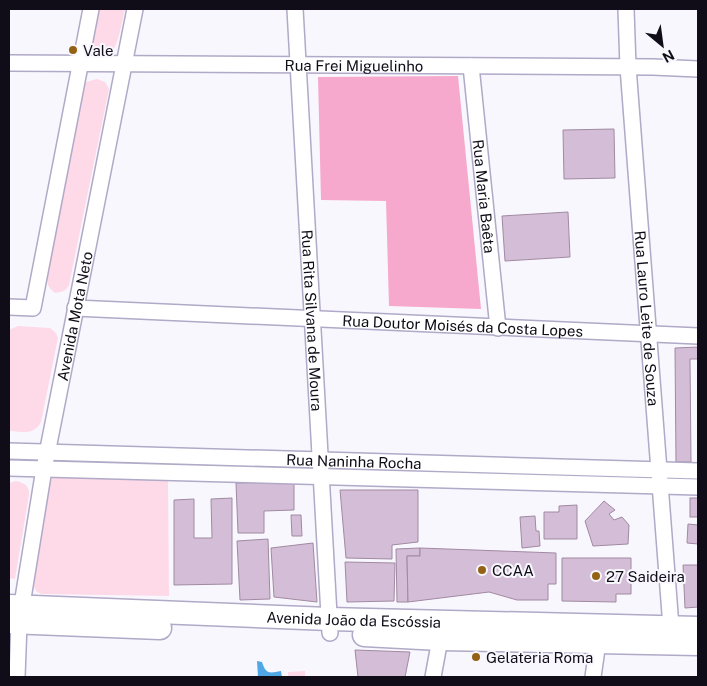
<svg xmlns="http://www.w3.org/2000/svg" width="707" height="686" font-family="'Public Sans',sans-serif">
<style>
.green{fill:#fed9e8}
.forest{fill:#f6a9cc}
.water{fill:#4fa7e6}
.building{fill:#d4bdd6;stroke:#a08aa2}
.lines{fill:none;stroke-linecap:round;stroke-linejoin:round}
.minor-casing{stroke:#b0a9c7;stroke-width:18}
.secondary-casing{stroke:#b0a9c7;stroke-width:25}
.minor{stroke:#fff;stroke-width:15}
.secondary{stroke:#fff;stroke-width:22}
.poi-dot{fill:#946214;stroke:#f9f7fe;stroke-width:2}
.labels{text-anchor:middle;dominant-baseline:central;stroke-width:4;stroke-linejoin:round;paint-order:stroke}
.poi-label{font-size:15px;fill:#100d18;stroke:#f9f7fe;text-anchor:start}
.street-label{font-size:15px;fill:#100d18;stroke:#f9f7fe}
</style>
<rect width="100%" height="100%" fill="#f9f7fe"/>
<g class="green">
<path d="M100 9H125C123 17 118 48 111 52 106 55 97 52 91 52L95 33Z"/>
<path d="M97 79 105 82 109 89 69 285C66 291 62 292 55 293 49 288 47 285 47 278L78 108 83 87 86 82Z"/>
<path d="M18 326 50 328 56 333 58 338 41 422C34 435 24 432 11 431L9 430V330Z"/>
<polygon points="48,477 168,479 169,596 42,594 37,592 34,587 34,582"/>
<path d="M16 481C25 483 29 485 29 495L15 579 9 578V483Z"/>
<polygon points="305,671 305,677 288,677 288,672"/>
</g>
<polygon class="forest" points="458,76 481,309 389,306 386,201 321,200 318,77"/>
<path class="water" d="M257 661 262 662C266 675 270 673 281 671L282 677H258Z"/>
<g class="building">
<polygon points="614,129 615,178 564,179 563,130"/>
<polygon points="568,212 570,257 505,261 502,216"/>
<polygon points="698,347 698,359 690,359 691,462 676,462 675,348"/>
<polygon points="294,481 294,510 264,511 264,533 238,533 236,483"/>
<polygon points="340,490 418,490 418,542 392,545 392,559 346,558"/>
<polygon points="232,498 232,584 174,585 174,500 194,499 194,538 212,538 211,499"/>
<rect x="690" y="498" width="8" height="19"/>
<polygon points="604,501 615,510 609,514 614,520 622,517 629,525 628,544 593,546 585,521"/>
<polygon points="577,505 577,539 544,539 544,512 559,512 559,506"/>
<polygon points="291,515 301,515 302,536 292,536"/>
<polygon points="535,516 536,531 539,531 540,546 522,548 520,517"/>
<polygon points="688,524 698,525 698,544 687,543"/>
<polygon points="268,539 270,599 240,600 237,541"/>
<polygon points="313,543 317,602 274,597 271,548"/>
<polygon points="420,548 420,556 407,556 408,602 397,602 396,549"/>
<polygon points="420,548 556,553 556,584 548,584 548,600 517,600 489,592 408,602 407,556 420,556"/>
<polygon points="562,558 631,558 631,594 616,594 616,602 562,601"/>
<polygon points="345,562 395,563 394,601 347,602"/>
<polygon points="683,565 698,565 698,607 685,608"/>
<polygon points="355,650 410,652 405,677 358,677"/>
</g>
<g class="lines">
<defs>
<g id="minor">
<path id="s1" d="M295 9 330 633"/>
<path id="s2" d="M626 9 628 67 671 627"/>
<path id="s3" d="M9 63 653 67 698 69"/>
<path id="s4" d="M471 66 498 328"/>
<polyline points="9,307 33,308 91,9"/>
<path id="s5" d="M75 308 698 336"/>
<path id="s6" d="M9 451 698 471"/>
<polyline points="9,468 698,487"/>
<path id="s7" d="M17 677 19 623 44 469 135 9"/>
<polyline points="433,677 440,639"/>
<polyline points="593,677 598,642"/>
</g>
<g id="secondary">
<path id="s8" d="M9 606 329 619 698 628"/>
<polyline points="9,622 160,628"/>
<polyline points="364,635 440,639 698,644"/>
</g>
</defs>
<use href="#minor" class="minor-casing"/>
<use href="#secondary" class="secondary-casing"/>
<use href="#minor" class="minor"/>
<use href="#secondary" class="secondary"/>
</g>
<g class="poi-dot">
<circle cx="73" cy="50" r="5"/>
<circle cx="482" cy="570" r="5"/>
<circle cx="596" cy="576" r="5"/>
<circle cx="476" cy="657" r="5"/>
</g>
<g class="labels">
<g class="poi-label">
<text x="83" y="50">Vale</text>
<text x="492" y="570">CCAA</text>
<text x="606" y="576">27 Saideira</text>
<text x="486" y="657">Gelateria Roma</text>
</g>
<g class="street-label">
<text stroke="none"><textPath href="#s3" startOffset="345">Rua Frei Miguelinho</textPath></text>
<text stroke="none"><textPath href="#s4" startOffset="131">Rua Maria Baêta</textPath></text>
<text stroke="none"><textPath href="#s7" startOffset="366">Avenida Mota Neto</textPath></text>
<text stroke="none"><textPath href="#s2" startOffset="310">Rua Lauro Leite de Souza</textPath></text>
<text stroke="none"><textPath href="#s1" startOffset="312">Rua Rita Silvana de Moura</textPath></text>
<text stroke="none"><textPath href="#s5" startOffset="388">Rua Doutor Moisés da Costa Lopes</textPath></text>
<text stroke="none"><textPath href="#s6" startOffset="345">Rua Naninha Rocha</textPath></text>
<text stroke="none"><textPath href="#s8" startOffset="345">Avenida João da Escóssia</textPath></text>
</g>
</g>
<rect width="707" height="686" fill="none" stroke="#100d18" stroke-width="20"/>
<g transform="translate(662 45) rotate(151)" stroke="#f9f7fe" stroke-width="4" paint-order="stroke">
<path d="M0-4L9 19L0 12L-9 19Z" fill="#100d18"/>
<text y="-8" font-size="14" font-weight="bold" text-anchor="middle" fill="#100d18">N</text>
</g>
</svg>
